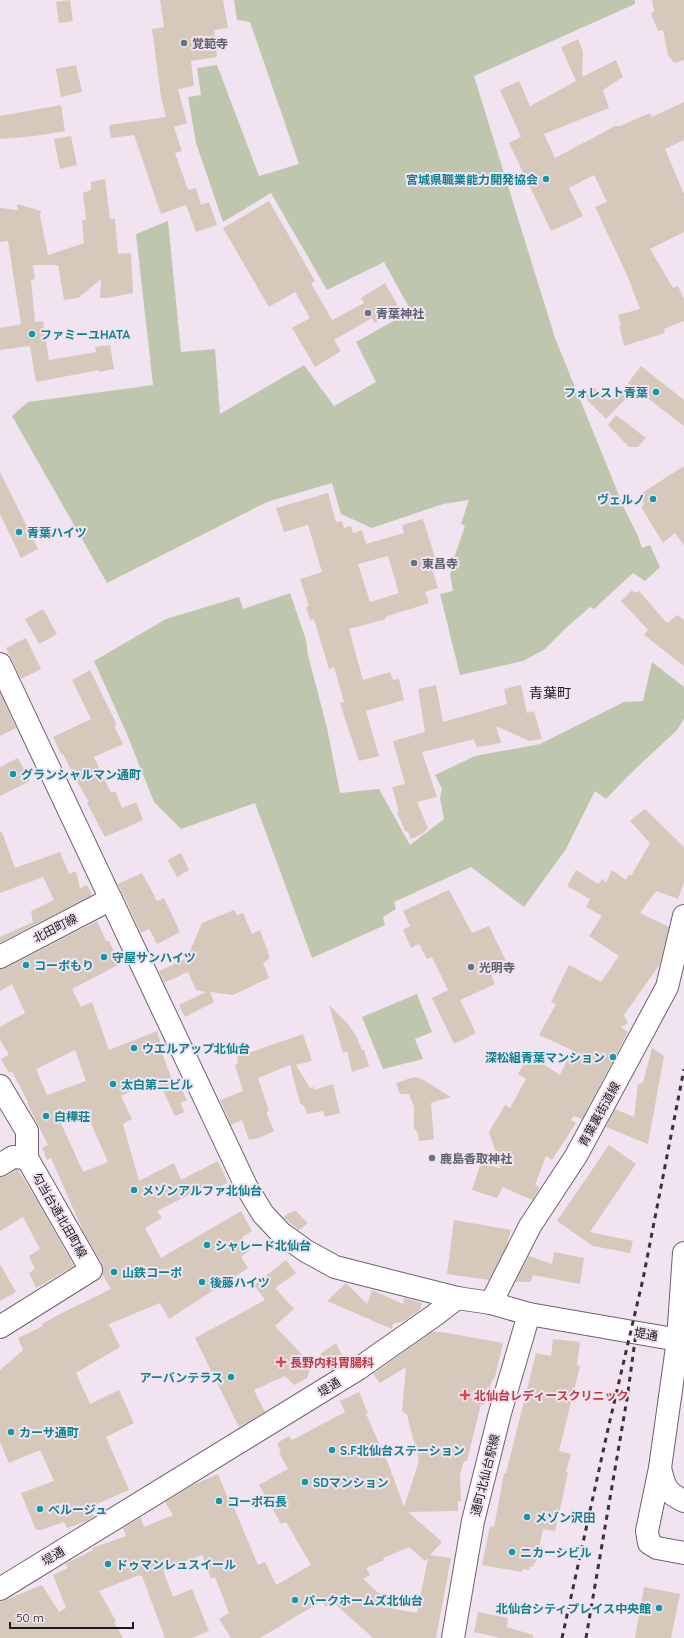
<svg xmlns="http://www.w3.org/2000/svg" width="684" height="1638" font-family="Quicksand,'Noto Sans JP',sans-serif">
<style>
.green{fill:#bec7ad}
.building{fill:#d6c9bc;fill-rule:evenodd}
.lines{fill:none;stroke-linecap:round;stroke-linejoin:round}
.minor-casing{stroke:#6e626e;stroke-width:24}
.minor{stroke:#fff;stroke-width:22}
.rail{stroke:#393339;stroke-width:3;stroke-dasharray:5 5;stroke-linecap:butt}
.worship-dot{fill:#6b7280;stroke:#f1e3f0;stroke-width:1.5}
.culture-dot{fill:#0f9aa8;stroke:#f1e3f0;stroke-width:1.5}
.health-dot{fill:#e0444e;stroke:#f1e3f0;stroke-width:1.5}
.labels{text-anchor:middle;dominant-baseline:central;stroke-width:4;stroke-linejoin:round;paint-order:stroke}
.worship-label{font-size:12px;font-weight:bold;fill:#5b616d;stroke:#f1e3f0;text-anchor:start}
.culture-label{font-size:12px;font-weight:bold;fill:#0d838f;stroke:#f1e3f0;text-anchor:start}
.street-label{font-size:12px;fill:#1e191e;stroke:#f1e3f0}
.health-label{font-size:12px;font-weight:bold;fill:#be3a42;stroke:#f1e3f0;text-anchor:start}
.quarter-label{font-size:14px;fill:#1e191e;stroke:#f1e3f0}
</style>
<rect width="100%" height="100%" fill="#f1e3f0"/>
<g class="green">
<polygon points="234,0 635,0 635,4 474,76 555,338 625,510 638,536 642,548 650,545 660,567 645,581 633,573 594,609 590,607 567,627 545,649 523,661 460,675 440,594 453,591 450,575 454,558 465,526 461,524 469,500 443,504 372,528 341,514 332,483 267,502 107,583 12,416 28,402 153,385 136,234 168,221 181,352 215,349 220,414 304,365 334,406 376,382 356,342 411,311 384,262 327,290 271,193 223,222 196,143 188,97 201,95 197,68 217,65 259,176 299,164 250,22 237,20"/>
<polygon points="290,593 306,640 308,655 327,728 340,793 379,789 410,845 444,819 440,798 442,789 435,775 475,756 540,744 624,702 643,701 652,662 684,687 684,719 677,730 630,774 606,799 595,791 566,849 524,907 471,867 394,902 396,909 383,917 385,925 312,958 255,803 181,829 154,802 126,732 94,661 166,619 239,597 243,609"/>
<polygon points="417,994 432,1032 415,1039 423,1059 383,1069 362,1017"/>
</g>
<g class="building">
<polygon points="70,0 73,21 59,23 56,2"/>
<polygon points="160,0 223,0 228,28 214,30 217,57 191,61 194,86 178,89 187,123 174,127 182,151 175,153 188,190 196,188 201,205 209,202 217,225 196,232 186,205 161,214 134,135 111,138 109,125 166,117 161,97 152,29 164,27"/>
<polygon points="652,0 684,0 684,60 674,63 668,55 663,30 658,31 651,14 654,11"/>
<polygon points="578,39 583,51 582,77 616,60 623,77 603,90 609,108 544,134 555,158 615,126 620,126 650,113 652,117 684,102 684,140 665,149 684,194 684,232 650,249 673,288 678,286 684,299 684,321 664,329 665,333 624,346 619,326 621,325 618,315 640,309 627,275 595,207 607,202 594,175 569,188 583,216 551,231 509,143 521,137 500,90 519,81 530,106 576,81 561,47"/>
<polygon points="76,65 82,92 61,97 56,69"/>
<polygon points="61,105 65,131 35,136 0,139 0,116"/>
<polygon points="71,136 77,165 60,169 54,139"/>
<polygon points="105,179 110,219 115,219 118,254 131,253 133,293 107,298 100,298 101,279 78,298 64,300 58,265 33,265 35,279 31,280 35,322 43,321 49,360 96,352 95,347 110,345 114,369 99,372 99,370 36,382 30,346 0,350 0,328 21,324 8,241 0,242 0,208 18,210 17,204 41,211 40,216 48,255 84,243 82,220 86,220 83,193 91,190 91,182"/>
<polygon points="269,201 315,281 311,283 332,320 364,303 361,298 385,283 399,308 375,323 372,318 334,340 341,351 315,367 292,328 310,318 295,292 269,307 223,228"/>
<polygon points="641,366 684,400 684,426 628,383"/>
<polygon points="595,388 608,401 633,388 634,390 606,419 588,401 586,396"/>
<polygon points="616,415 646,438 638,447 629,447 608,425"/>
<polygon points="684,466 684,545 675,533 663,543 641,507 644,504 639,495"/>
<polygon points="0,472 38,549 21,558 0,514"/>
<path d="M328 493 336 522 342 521 344 528 351 526 353 533 362 530 366 544 404 533 402 525 423 519 438 567 432 569 438 588 425 592 429 603 385 617 386 619 349 629 363 680 390 672 393 680 399 679 404 700 366 711 379 756 359 761 340 703 344 702 334 667 329 669 314 619 310 620 306 607 309 606 300 579 322 572 308 525 284 532 276 508ZM388 556 399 593 370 602 358 564Z"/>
<polygon points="632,590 635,593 639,591 667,623 677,615 684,620 684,666 644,635 648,630 621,601"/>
<polygon points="43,609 57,634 39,644 25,619"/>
<polygon points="26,638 41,669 21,679 6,648"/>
<polygon points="90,670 117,725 114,726 123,744 94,757 111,793 115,791 122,808 136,802 143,820 105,837 87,803 89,802 76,780 63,754 61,754 53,737 91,719 72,680"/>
<polygon points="436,685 443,722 507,704 504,689 521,685 527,713 534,711 542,739 529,741 496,726 501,743 477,747 474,739 422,752 437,797 417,802 428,828 422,834 411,839 408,832 405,831 397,812 399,812 392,787 405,784 393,741 425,732 418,689"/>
<polygon points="0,693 16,728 0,736"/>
<polygon points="18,758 30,781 0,796 0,767"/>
<polygon points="645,809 684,847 684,882 678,899 656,891 640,913 669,927 660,964 624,1015 628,1023 621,1027 628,1032 582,1119 574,1116 571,1120 576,1123 552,1160 546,1156 535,1185 540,1187 532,1200 503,1187 497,1198 472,1190 481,1162 501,1169 489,1132 505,1105 510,1108 526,1079 518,1074 529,1055 560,1075 572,1050 539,1035 556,1004 551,1002 569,965 601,982 619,956 589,936 602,916 586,907 590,899 567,886 576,870 598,884 602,879 606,882 612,870 626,880 629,874 631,876 650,843 630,821"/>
<polygon points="0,832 2,832 15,868 60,852 69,874 76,871 80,888 87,885 92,895 0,943 0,937 33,922 31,911 54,900 43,877 0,893"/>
<polygon points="181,853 189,870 177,877 168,860"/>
<polygon points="142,873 157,901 164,898 180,932 157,944 149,929 141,933 118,884"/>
<polygon points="449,890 472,933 489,926 508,965 491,974 495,984 460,1000 476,1033 454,1044 432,998 448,990 432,957 427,959 419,944 411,948 403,930 410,926 403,911"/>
<polygon points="234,910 237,915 243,913 252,934 260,930 270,958 263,963 269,978 233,995 210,992 214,1002 185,1017 179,1005 206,992 196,990 188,972 164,983 159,971 187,958 202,923"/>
<path d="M97 921 106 941H109L120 964 72 989 81 1007 92 1002 109 1050 157 1031 161 1044 159 1045 175 1088 180 1086 187 1100 181 1103 184 1112 175 1116 158 1080 121 1096 132 1119 123 1124 139 1181 174 1163 181 1180 218 1161 228 1183 214 1189 212 1183 157 1211 162 1218 145 1228 161 1258 241 1211 252 1231 242 1237 250 1250 241 1257 248 1268 169 1319 160 1303 109 1324 120 1347 76 1373 90 1404 119 1390 134 1423 106 1437 129 1490 90 1507 94 1516 87 1521 67 1528 64 1522 41 1530H36L21 1493 54 1481 40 1450 9 1463 0 1442V1370L23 1350 18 1338 43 1326 42 1324 58 1315 111 1289 102 1274 103 1270 102 1264 84 1233 51 1158 47 1160 42 1148 48 1145 27 1103 28 1102 12 1071 9 1073 1 1059 9 1055 0 1040V1027L25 1013 12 984 0 991V969L6 968ZM75 1050 86 1081 47 1095 36 1069ZM85 1110 108 1162 83 1172 60 1121Z"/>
<polygon points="329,1005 348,1024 356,1036 362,1050 364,1050 369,1066 352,1072 347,1051 343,1053"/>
<polygon points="303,1034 312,1061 296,1065 310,1088 314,1087 314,1090 333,1084 340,1113 325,1117 323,1111 307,1114 304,1106 300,1103 290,1065 258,1078 269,1111 266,1112 274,1131 259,1138 249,1140 242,1120 231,1125 220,1100 243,1091 235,1065 238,1064 237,1057"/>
<polygon points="652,1048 664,1056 648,1144 606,1127 615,1109 634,1117 638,1084 643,1083"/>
<polygon points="414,1077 422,1079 451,1097 431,1103 434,1139 419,1141 418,1134 414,1128 414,1107 409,1094 400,1094 396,1083"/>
<polygon points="609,1145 636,1164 590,1232 633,1241 630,1253 593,1246 557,1221"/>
<polygon points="16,1170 18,1170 38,1202 74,1266 36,1288 29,1273 35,1269 29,1256 40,1249 23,1217 0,1231 0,1177 7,1176"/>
<polygon points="296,1211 308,1223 299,1230 283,1217 289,1213"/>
<polygon points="454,1220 511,1230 506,1247 489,1280 447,1274"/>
<polygon points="554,1252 584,1258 580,1284 533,1275 531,1282 515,1282 529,1256 552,1264"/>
<polygon points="286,1260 296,1273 275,1288 294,1309 275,1326 312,1365 307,1378 294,1385 285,1376 254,1390 265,1412 239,1427 195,1338 265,1300 254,1285"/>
<polygon points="0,1264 16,1292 0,1301"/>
<polygon points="346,1283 367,1304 372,1290 403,1304 404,1298 422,1303 420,1310 404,1321 393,1324 392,1329 327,1301"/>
<path d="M432 1332H442L503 1343 495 1377 492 1381 490 1389 487 1388 484 1405 481 1404 467 1461H464L460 1475 461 1501H458V1511L408 1512 442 1542 430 1555 451 1558 436 1638H373L334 1603 326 1607 322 1601 260 1638H231L219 1619 229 1613 215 1577 211 1579 202 1555 163 1570 173 1597 192 1589 209 1631 192 1638H165L142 1576H140L139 1575 99 1591 116 1621 114 1622 123 1638H0V1602L42 1585 59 1612 66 1608 53 1575 68 1568 65 1564 93 1550 92 1548 126 1536 123 1528 138 1519 141 1518 144 1527 173 1515 165 1502 193 1485 218 1474 228 1498H230L258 1565 265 1562 276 1585 311 1565 286 1522 281 1524 259 1485 288 1469 279 1453 281 1452 277 1443 289 1436 292 1440 345 1412 340 1401 359 1392 368 1413 366 1414 388 1463 404 1507 419 1461 407 1415 402 1411 406 1367 380 1383 373 1374ZM409 1547 425 1561 428 1558 417 1613 378 1606 384 1598 363 1579 370 1575 366 1568 384 1560 383 1558Z"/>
<polygon points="553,1339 580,1342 577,1365 580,1366 559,1451 571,1454 566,1472 568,1473 555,1531 543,1529 536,1563 534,1562 533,1567 530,1566 529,1570 523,1569 522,1572 482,1565 490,1526 494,1527 504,1473 506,1473 536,1353 551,1356"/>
<polygon points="336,1343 345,1362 331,1371 320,1354"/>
<polygon points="644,1587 680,1594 671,1638 635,1638"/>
<polygon points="478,1612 508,1618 507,1627 533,1635 533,1638 500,1638 474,1632"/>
</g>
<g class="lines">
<defs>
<g id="minor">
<polyline points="0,664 246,1186 263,1214 281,1233 306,1251 335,1267 457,1298 491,1303 529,1314 684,1341"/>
<polyline points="0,957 111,899"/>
<polyline points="0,1086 27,1131 27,1158 91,1270 0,1327"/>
<polyline points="0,1165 13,1157 27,1158"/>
<polyline points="684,1253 678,1340 660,1468 647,1531 649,1543 657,1548 684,1553"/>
<polyline points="491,1303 530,1226 576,1156 667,987 684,916"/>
<path d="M660 1468C665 1487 665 1492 684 1501"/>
<polyline points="0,1589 358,1369 435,1315 457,1298"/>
<polyline points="453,1638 473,1521 500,1413 529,1314"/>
</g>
</defs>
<use href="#minor" class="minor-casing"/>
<use href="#minor" class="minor"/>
<g class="rail">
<polyline points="562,1638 608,1429 643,1279 684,1069"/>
<polyline points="586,1638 627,1399 637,1326"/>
</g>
</g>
<g class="worship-dot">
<circle cx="184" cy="43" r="4"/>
<circle cx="368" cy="313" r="4"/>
<circle cx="414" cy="563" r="4"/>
<circle cx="471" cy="967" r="4"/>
<circle cx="432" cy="1158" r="4"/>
</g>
<g class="culture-dot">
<circle cx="546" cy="179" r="4"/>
<circle cx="32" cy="334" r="4"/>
<circle cx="656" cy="392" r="4"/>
<circle cx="653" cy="499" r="4"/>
<circle cx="19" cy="532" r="4"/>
<circle cx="13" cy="774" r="4"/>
<circle cx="104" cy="957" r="4"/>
<circle cx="26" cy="965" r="4"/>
<circle cx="134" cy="1048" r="4"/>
<circle cx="613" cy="1057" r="4"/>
<circle cx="113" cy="1084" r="4"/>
<circle cx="46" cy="1116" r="4"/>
<circle cx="134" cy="1190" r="4"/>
<circle cx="207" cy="1245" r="4"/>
<circle cx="114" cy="1272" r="4"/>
<circle cx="202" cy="1282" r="4"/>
<circle cx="231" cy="1377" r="4"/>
<circle cx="11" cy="1432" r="4"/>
<circle cx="332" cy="1450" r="4"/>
<circle cx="305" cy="1482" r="4"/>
<circle cx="219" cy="1501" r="4"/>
<circle cx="40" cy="1509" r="4"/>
<circle cx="527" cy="1517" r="4"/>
<circle cx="512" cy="1552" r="4"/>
<circle cx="108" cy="1564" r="4"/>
<circle cx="295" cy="1600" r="4"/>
<circle cx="659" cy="1608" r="4"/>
</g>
<g class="health-dot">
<path d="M279 1356h4v4h4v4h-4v4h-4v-4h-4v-4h4z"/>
<path d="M463 1389h4v4h4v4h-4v4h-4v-4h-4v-4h4z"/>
</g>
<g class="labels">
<g class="worship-label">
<text x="192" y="43">覚範寺</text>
<text x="376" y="313">青葉神社</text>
<text x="422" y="563">東昌寺</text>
<text x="479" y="967">光明寺</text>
<text x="440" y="1158">鹿島香取神社</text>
</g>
<g class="culture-label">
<text x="538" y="179" text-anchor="end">宮城県職業能力開発協会</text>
<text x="40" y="334">ファミーユHATA</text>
<text x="648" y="392" text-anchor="end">フォレスト青葉</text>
<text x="645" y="499" text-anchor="end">ヴェルノ</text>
<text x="27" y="532">青葉ハイツ</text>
<text x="21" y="774">グランシャルマン通町</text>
<text x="112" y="957">守屋サンハイツ</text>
<text x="34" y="965">コーポもり</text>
<text x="142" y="1048">ウエルアップ北仙台</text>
<text x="605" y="1057" text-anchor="end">深松組青葉マンション</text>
<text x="121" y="1084">太白第二ビル</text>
<text x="54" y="1116">白樺荘</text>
<text x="142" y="1190">メゾンアルファ北仙台</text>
<text x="215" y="1245">シャレード北仙台</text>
<text x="122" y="1272">山鉄コーポ</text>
<text x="210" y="1282">後藤ハイツ</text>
<text x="223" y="1377" text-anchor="end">アーバンテラス</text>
<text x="19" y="1432">カーサ通町</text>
<text x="340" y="1450">S.F北仙台ステーション</text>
<text x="313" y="1482">SDマンション</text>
<text x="227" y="1501">コーポ石長</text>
<text x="48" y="1509">ベルージュ</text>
<text x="535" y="1517">メゾン沢田</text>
<text x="520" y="1552">ニカーシビル</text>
<text x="116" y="1564">ドゥマンレュスイール</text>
<text x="303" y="1600">パークホームズ北仙台</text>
<text x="651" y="1608" text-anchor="end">北仙台シティプレイス中央館</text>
</g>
<g class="street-label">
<text transform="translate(55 928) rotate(-27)">北田町線</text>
<text transform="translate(599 1114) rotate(-61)">青葉裏街道線</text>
<text transform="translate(60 1215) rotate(60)">勾当台通北田町線</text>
<text transform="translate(646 1334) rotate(10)">堤通</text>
<text transform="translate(329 1387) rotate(-32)">堤通</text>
<text transform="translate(485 1475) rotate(-76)">通町北仙台駅線</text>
<text transform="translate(53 1556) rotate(-31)">堤通</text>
</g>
<g class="health-label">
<text x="290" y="1362">長野内科胃腸科</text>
<text x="474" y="1395">北仙台レディースクリニック</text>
</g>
<g class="quarter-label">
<text x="550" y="693">青葉町</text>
</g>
</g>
<path d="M10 1622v6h123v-6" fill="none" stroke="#1e191e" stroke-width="2"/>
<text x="16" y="1622" font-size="12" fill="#1e191e" stroke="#f1e3f0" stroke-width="3" paint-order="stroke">50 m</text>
</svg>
